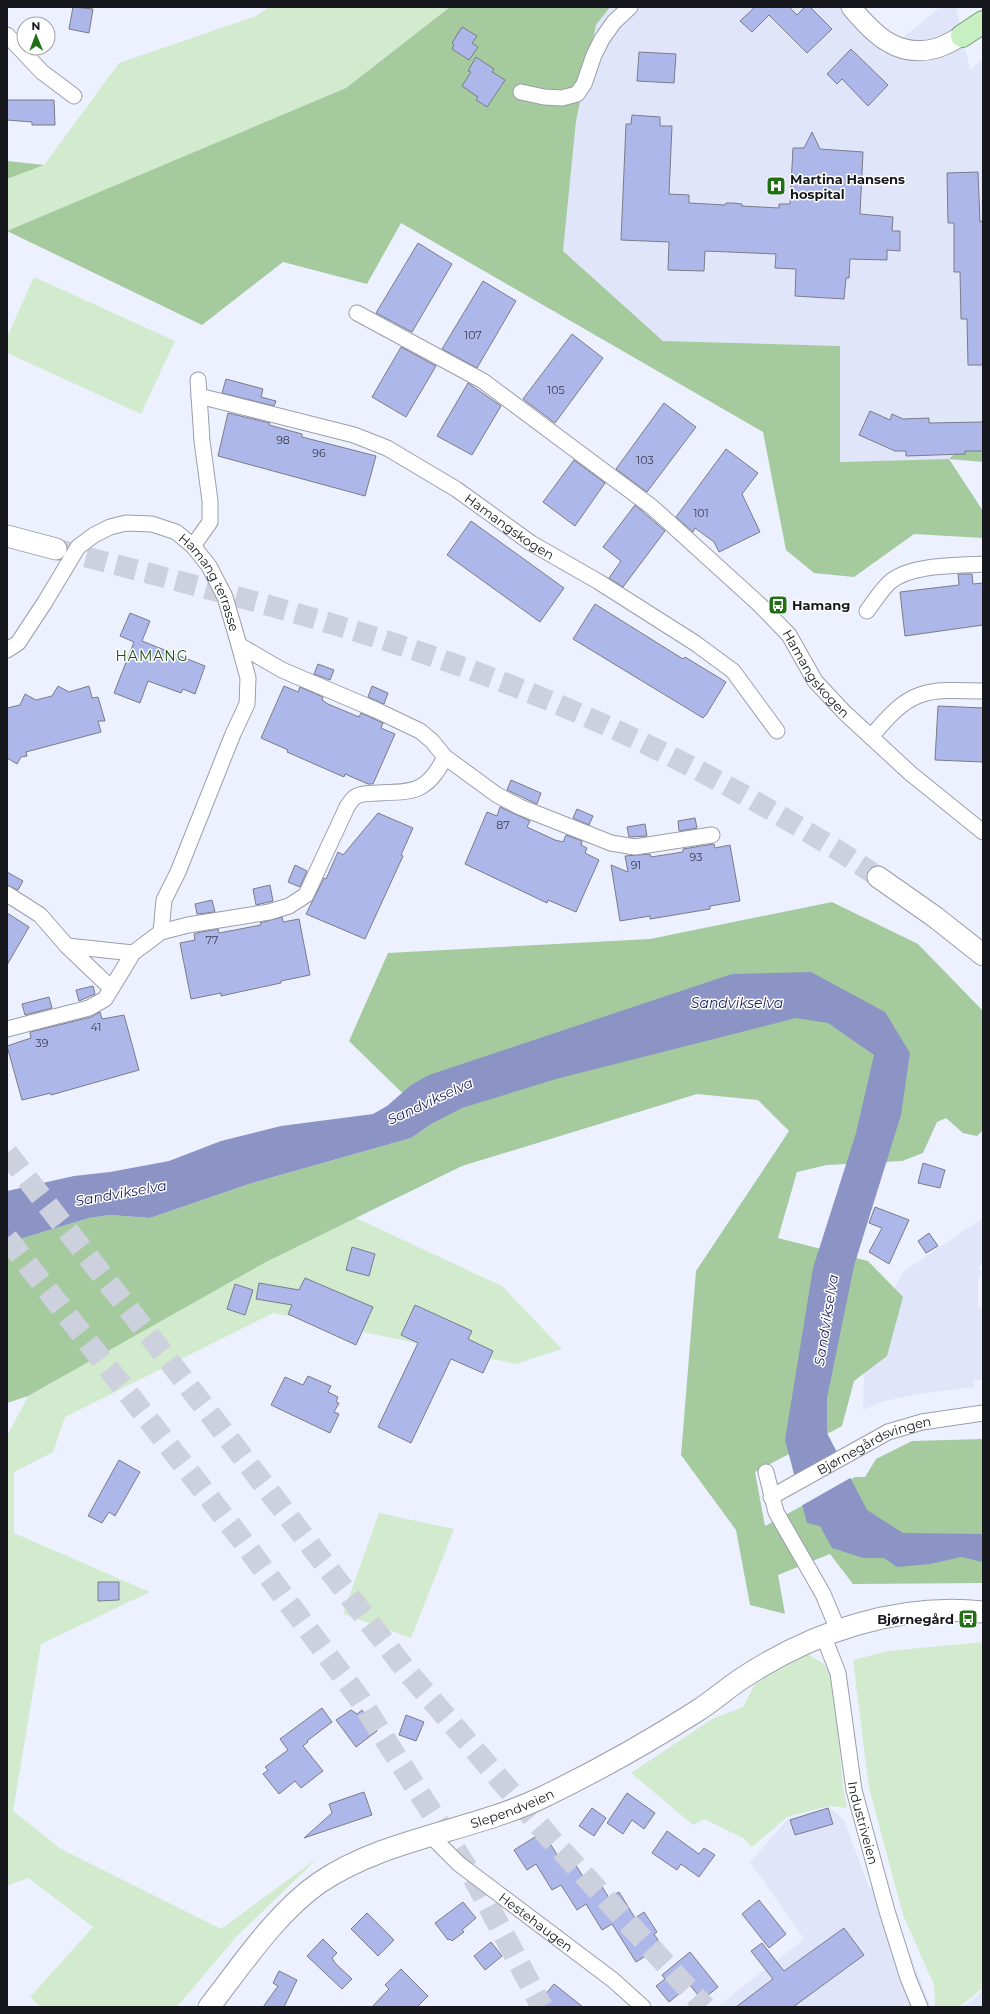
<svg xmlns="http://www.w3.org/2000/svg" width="990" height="2014" font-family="Montserrat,sans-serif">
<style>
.built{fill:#e0e5fa}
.green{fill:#d2ebce}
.forest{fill:#a4ca9e}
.water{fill:#8b94c5}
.pier{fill:#edf1ff}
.building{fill:#aeb7ea;stroke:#797c89}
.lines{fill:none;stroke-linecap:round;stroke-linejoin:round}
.secondary-tunnel{stroke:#cdd0dd;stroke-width:21;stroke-dasharray:21 10;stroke-linecap:butt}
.motorway-tunnel{stroke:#cdd0dd;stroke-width:22;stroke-dasharray:22 11;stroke-linecap:butt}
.minor-casing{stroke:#9b9eab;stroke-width:17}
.tertiary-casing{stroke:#9b9eab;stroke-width:21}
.secondary-casing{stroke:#9b9eab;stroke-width:23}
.primary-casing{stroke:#739d6e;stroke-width:24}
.minor{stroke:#fff;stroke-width:15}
.tertiary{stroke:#fff;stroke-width:19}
.secondary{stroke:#fff;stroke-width:21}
.primary{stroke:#c8efc2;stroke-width:22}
.labels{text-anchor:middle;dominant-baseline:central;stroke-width:3;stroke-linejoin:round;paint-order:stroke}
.number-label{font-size:11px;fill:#3d4050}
.poi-label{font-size:13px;font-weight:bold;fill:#17181d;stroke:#fff;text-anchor:start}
.street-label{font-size:13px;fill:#17181d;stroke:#fff}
.neighbourhood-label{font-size:14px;letter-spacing:1px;fill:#20511a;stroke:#fff}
.water-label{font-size:14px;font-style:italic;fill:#1e205b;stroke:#fff}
</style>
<rect width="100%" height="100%" fill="#edf1ff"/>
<g class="built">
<polygon points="610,7 844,7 883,54 940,7 956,7 970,70 983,59 983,454 949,459 839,462 840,346 663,341 563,251 576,121 596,25"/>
<polygon points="983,1218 983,1263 978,1267 982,1274 978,1276 978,1307 983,1307 983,1379 973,1381 974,1387 919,1394 885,1401 863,1410 864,1369 878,1323 895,1286 904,1271"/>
<polygon points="829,1807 844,1820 869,1887 892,1909 931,2007 717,2007 804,1939 750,1862 788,1819"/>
<polygon points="983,1990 983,2007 963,2007 983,1991"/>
</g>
<g class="green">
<polygon points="269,7 450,7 346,88 7,232 7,179 44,165 119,63 256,16"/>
<polygon points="34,277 175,341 141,414 7,353 7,337"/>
<polygon points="356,1218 502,1286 562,1349 516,1364 273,1313 65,1417 53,1452 14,1472 14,1533 150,1592 41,1644 13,1811 61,1849 221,1929 319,1857 236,1937 177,2007 41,2007 30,1997 93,1927 28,1878 7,1886 7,1436 28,1396 266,1262"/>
<polygon points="379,1513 454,1529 411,1638 343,1614"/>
<polygon points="983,1642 983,1988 959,2007 935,2007 934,1985 903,1915 869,1788 853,1660 888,1651"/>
<polygon points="805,1652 824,1664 834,1681 843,1787 847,1808 829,1806 787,1817 752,1847 743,1838 704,1819 693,1825 631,1773 712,1719 743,1707 755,1684"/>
</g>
<g class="forest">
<polygon points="450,7 610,7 596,25 576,121 563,251 663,341 840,346 840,462 949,459 983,428 983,462 949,459 983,511 983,538 914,534 854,577 814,573 786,550 763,432 401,223 367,284 283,262 202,325 7,231 346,88"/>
<polygon points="7,161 44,165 7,179"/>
<polygon points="832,902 918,944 983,1011 983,1130 977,1136 963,1133 946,1118 937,1122 923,1153 902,1161 827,1165 797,1172 778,1238 868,1261 903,1297 887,1356 854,1381 842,1426 755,1472 765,1526 855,1477 865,1477 876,1459 912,1441 983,1439 983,1583 853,1584 830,1554 778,1575 785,1614 750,1605 736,1530 681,1455 696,1271 789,1131 758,1100 697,1094 462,1166 266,1262 28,1396 7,1403 7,1243 89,1218 110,1215 150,1218 249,1184 411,1138 433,1123 349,1041 388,953 650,939"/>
</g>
<polygon class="water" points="811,972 885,1012 910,1053 901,1115 854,1266 827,1398 827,1433 867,1510 903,1533 983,1534 983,1562 961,1557 930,1564 897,1567 884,1558 863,1558 832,1548 820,1526 807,1523 785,1440 813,1268 856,1133 874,1055 828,1023 796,1018 556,1079 462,1108 433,1123 411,1138 249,1184 150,1218 110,1215 89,1218 7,1243 7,1191 74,1176 110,1172 169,1161 221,1141 281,1126 373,1114 387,1106 411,1085 429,1075 732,974"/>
<polygon class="pier" points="839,1451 852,1477 801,1506 793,1477"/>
<g class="building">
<polygon points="73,7 93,9 89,33 69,29"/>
<polygon points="755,7 789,7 797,15 805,7 810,7 832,29 807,53 769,15 752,32 740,21"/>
<polygon points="462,27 477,36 472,43 478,47 469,60 452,49 454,45 452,43"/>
<polygon points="851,49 888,85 868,106 842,79 837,84 827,74"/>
<polygon points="639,52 676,54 674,83 637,81"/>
<polygon points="476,57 494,69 492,72 505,80 487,107 476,100 478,97 462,86 471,72 468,71"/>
<polygon points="7,100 54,100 55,125 32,125 32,122 7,120"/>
<polygon points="632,115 660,117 660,126 672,126 669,194 689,195 689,203 725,205 726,203 733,203 742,204 742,206 779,208 779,204 790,204 793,148 804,148 812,132 820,149 863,152 860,214 893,217 892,231 900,231 900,251 887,250 887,260 850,259 849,278 846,278 844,299 795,296 796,269 775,268 776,254 705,251 704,271 668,270 669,242 621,240 626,124 631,124"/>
<polygon points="978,172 980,222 983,221 983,365 968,365 967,319 961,319 960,272 954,272 954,223 948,223 947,173"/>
<polygon points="418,243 452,264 412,332 376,313"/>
<polygon points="483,281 516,301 477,368 442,349"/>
<polygon points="572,334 603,358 555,423 523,399"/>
<polygon points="401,347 436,366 406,417 372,397"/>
<polygon points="226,379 263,389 261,397 276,401 274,406 222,393"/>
<polygon points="468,383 501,406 472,455 437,436"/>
<polygon points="664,403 696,427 647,492 616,469"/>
<polygon points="870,411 890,420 892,414 903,419 929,418 929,423 983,422 983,451 965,451 965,454 906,456 906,451 895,451 859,435"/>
<polygon points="228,413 270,423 269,425 302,434 302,437 376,456 365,496 218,456"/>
<polygon points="726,449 758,473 742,494 760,532 719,552 714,542 695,528 693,532 676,517"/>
<polygon points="574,460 605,483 575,526 543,502"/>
<polygon points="635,505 665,531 623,587 609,578 621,561 603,547"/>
<polygon points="471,521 564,588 540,622 447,555"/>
<polygon points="958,574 972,574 973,584 983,583 983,625 905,636 900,592 959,585"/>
<polygon points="595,604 683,659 685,657 726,682 706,715 703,718 573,639"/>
<polygon points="130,613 150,621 142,641 205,666 195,694 183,689 181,693 148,681 140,703 114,693 134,642 120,636"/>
<polygon points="318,664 334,670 330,680 314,674"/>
<polygon points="58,686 69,692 89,686 92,698 98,697 105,721 98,721 101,732 26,752 27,756 21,757 17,764 7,758 7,708 20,705 25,694 36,700 52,696"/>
<polygon points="284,686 298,692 300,687 323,697 322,700 328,704 359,717 361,713 383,723 381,728 395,734 373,784 368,784 345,774 344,777 287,752 288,750 261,738"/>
<polygon points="372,686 388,693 384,704 368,697"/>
<polygon points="938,706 983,708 983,762 935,760"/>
<polygon points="511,780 541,793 537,804 507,790"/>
<polygon points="500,807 530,821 527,827 555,840 563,842 566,835 582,841 581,845 587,848 585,853 599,860 576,912 548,900 547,903 465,864 487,812 497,816"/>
<polygon points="577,809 593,816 589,825 573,818"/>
<polygon points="378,813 413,828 401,855 403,856 365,939 306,914 324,878 326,879 338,852 343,855"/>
<polygon points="695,818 697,828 679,831 678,821"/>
<polygon points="645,824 647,836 629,837 627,827"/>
<polygon points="714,844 715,848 730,845 740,901 710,906 710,909 650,919 650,916 620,921 611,865 628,872 625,856 650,854 651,857 683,852 683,849"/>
<polygon points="295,865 307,871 300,887 288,882"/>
<polygon points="7,872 23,881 18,890 7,885"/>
<polygon points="270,885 273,901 256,905 253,889"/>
<polygon points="212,900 215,912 197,914 195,904"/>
<polygon points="7,913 29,927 7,965"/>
<polygon points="282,917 283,922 299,919 310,975 281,981 281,983 239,992 221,996 221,993 191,999 180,943 195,940 194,934 201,932 218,929 219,933 261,925 260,923"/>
<polygon points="93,986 95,994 79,1001 76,990"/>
<polygon points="49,997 52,1008 25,1015 22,1004"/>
<polygon points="100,1012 102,1019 124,1015 139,1070 51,1095 51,1093 22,1100 7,1046 31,1038 30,1032 91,1017"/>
<polygon points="923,1163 945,1170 940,1188 918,1183"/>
<polygon points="875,1207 909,1220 889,1264 869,1252 882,1228 869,1223"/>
<polygon points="929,1233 938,1246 926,1253 918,1241"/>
<polygon points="352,1247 375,1254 369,1276 346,1270"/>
<polygon points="305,1278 373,1307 356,1345 288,1314 292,1305 256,1299 259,1283 299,1290"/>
<polygon points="235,1284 253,1290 245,1315 227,1309"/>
<polygon points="415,1305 472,1331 468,1339 493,1351 483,1373 451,1359 411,1443 378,1427 418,1343 401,1335"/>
<polygon points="308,1376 331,1386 328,1392 338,1397 336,1402 339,1403 334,1412 339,1414 330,1433 271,1405 285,1377 303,1385"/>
<polygon points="119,1460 140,1472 115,1516 109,1512 102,1523 88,1516"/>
<polygon points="98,1582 119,1582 119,1600 98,1601"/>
<polygon points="322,1708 332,1722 307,1741 308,1742 303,1746 323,1771 301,1788 295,1781 279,1794 263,1774 268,1770 265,1767 288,1750 280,1739"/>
<polygon points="351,1710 357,1714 362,1710 377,1731 356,1747 336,1720"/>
<polygon points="406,1715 424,1722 416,1741 399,1735"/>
<polygon points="364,1792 372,1815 304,1838 332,1813 329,1804"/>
<polygon points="627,1793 655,1813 644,1829 632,1820 623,1834 607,1823"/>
<polygon points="592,1808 606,1818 594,1836 579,1826"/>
<polygon points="828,1808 833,1824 795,1835 790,1820"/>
<polygon points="667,1831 699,1854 704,1848 715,1855 699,1877 681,1864 677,1870 652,1853"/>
<polygon points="543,1832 559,1858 568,1853 584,1878 593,1872 609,1898 619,1892 635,1918 644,1912 657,1932 654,1934 662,1946 636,1962 612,1924 602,1930 586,1904 577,1910 561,1885 552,1890 536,1864 527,1870 514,1850"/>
<polygon points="759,1900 786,1934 769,1948 742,1914"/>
<polygon points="463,1902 476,1918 462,1930 464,1932 452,1941 450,1939 448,1940 435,1923"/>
<polygon points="367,1913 394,1940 378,1956 351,1929"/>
<polygon points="844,1928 864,1955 793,2007 736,2007 773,1979 751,1951 762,1943 784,1971"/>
<polygon points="323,1939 337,1953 332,1958 335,1963 352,1979 342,1989 307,1956"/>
<polygon points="491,1942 502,1956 485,1970 474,1956"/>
<polygon points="690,1952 718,1987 702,2000 690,1985 669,2002 656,1986 665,1979 662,1975"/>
<polygon points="401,1969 428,1996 417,2007 372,2007 389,1989 385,1985"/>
<polygon points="279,1971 297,1980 284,2007 263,2007 278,1986 273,1983"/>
<polygon points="554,1984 583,2007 535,2007"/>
</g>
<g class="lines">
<path class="secondary-tunnel" d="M56 549C185 583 316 615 443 660 557 700 667 750 772 811 808 832 844 853 878 877"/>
<g class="motorway-tunnel">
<polyline points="7,1153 173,1366 405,1669 551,1839 705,2007"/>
<polyline points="7,1238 238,1535 359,1698 477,1884 542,2007"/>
</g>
<defs>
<g id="minor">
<polyline points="7,35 42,72 74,96"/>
<polyline points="521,92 544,97 562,98 577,94 584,84 594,55 602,39 614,22 630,7"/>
<path id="s1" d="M357 313 483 381 652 507 760 605 789 635 815 681 844 712 910 773 983 832"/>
<path id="s2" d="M199 396 354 435 387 448 456 489 531 543 599 582 695 643 733 671 777 731"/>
<polyline points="193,546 210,522 210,501 202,441 198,380"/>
<path d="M867 611C874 602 881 590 890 582 911 564 956 566 983 564"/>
<polyline points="239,645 282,670 376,710 420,731 432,741 445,757 497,795 520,807 611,843 635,847 712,835"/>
<path id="s3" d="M7 650 18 643 45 602 78 547 94 535 110 527 126 523 152 524 176 532 193 546 209 566 225 597 239 645 248 678 247 704 233 734 178 872 164 900 161 932 133 953 105 999 89 1008 7 1029"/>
<path d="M871 737C910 689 923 689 983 691"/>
<polyline points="7,894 40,915 67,946 111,988"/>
<path d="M161 932 188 925 269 912 289 906 306 895 347 807C349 804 352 799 355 797 365 789 406 797 422 786 433 779 439 769 445 757"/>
<polyline points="67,946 133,953"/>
<polyline points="766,1472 776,1512 823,1594 838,1630"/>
<path id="s4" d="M771 1497 888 1432 922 1422 983 1413"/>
<path id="s5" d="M823 1635 838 1673 854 1790 887 1911 908 1978 920 2007"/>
<path id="s6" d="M431 1836 459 1864 613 1980 643 2007"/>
</g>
<path id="tertiary" d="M851 7C874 35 898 59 937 48 945 46 954 40 962 36"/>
<g id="secondary">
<polyline points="7,536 56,549"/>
<polyline points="878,877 935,917 983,955"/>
<path id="s7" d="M209 2007C241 1966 276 1913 319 1883 385 1838 469 1832 541 1798 595 1772 647 1743 697 1711 713 1701 726 1689 741 1679 812 1632 897 1603 983 1612"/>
</g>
<polyline id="primary" points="962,36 983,22"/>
</defs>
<use href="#minor" class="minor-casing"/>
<use href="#tertiary" class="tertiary-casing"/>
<use href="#secondary" class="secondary-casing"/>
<use href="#primary" class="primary-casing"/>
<use href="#minor" class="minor"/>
<use href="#tertiary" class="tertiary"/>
<use href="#secondary" class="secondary"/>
<use href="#primary" class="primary"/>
</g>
<defs>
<symbol id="hospital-square" viewBox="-11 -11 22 22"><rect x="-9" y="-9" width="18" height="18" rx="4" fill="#217016" stroke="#fff"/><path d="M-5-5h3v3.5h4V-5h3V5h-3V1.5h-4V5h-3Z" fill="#fff"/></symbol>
<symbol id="bus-square" viewBox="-11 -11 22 22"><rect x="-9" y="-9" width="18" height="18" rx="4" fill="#217016" stroke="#fff"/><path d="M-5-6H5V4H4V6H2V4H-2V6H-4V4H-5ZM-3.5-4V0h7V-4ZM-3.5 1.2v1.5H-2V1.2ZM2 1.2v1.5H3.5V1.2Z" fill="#fff"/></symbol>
</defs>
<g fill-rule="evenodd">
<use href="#hospital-square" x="765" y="175" width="22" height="22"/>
<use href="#bus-square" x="767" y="594" width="22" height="22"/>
<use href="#bus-square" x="957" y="1608" width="22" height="22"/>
</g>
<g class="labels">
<g class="number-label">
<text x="473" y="335">107</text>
<text x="556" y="390">105</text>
<text x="283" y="440">98</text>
<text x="319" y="453">96</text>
<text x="645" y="460">103</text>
<text x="701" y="513">101</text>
<text x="503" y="825">87</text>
<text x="696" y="857">93</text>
<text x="636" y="865">91</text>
<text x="212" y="940">77</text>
<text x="96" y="1027">41</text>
<text x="42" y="1043">39</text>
</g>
<g class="poi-label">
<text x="790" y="179">Martina Hansens<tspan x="790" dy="15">hospital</tspan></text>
<text x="792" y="605">Hamang</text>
<text x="954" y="1619" text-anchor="end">Bjørnegård</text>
</g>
<g class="street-label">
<text stroke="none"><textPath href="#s2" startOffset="341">Hamangskogen</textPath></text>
<text stroke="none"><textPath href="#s3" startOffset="294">Hamang terrasse</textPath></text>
<text stroke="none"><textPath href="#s1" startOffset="589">Hamangskogen</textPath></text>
<text stroke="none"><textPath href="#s4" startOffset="116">Bjørnegårdsvingen</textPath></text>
<text stroke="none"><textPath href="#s7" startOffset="374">Slependveien</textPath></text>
<text stroke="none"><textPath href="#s5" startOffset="193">Industriveien</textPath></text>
<text stroke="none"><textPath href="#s6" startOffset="136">Hestehaugen</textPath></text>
</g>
<g class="neighbourhood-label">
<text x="152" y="656">HAMANG</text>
</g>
<g class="water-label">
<text x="737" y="1003">Sandvikselva</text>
<text transform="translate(430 1101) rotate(-25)">Sandvikselva</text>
<text transform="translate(121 1193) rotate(-10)">Sandvikselva</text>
<text transform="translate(826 1320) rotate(-81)">Sandvikselva</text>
</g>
</g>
<rect width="990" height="2014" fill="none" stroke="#17181d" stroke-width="16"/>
<g transform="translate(36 36) rotate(359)"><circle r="19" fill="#ffffff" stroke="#a2a3a5"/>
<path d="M0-3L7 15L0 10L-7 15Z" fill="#217016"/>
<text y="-6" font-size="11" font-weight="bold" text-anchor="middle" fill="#17181d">N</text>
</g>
</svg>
